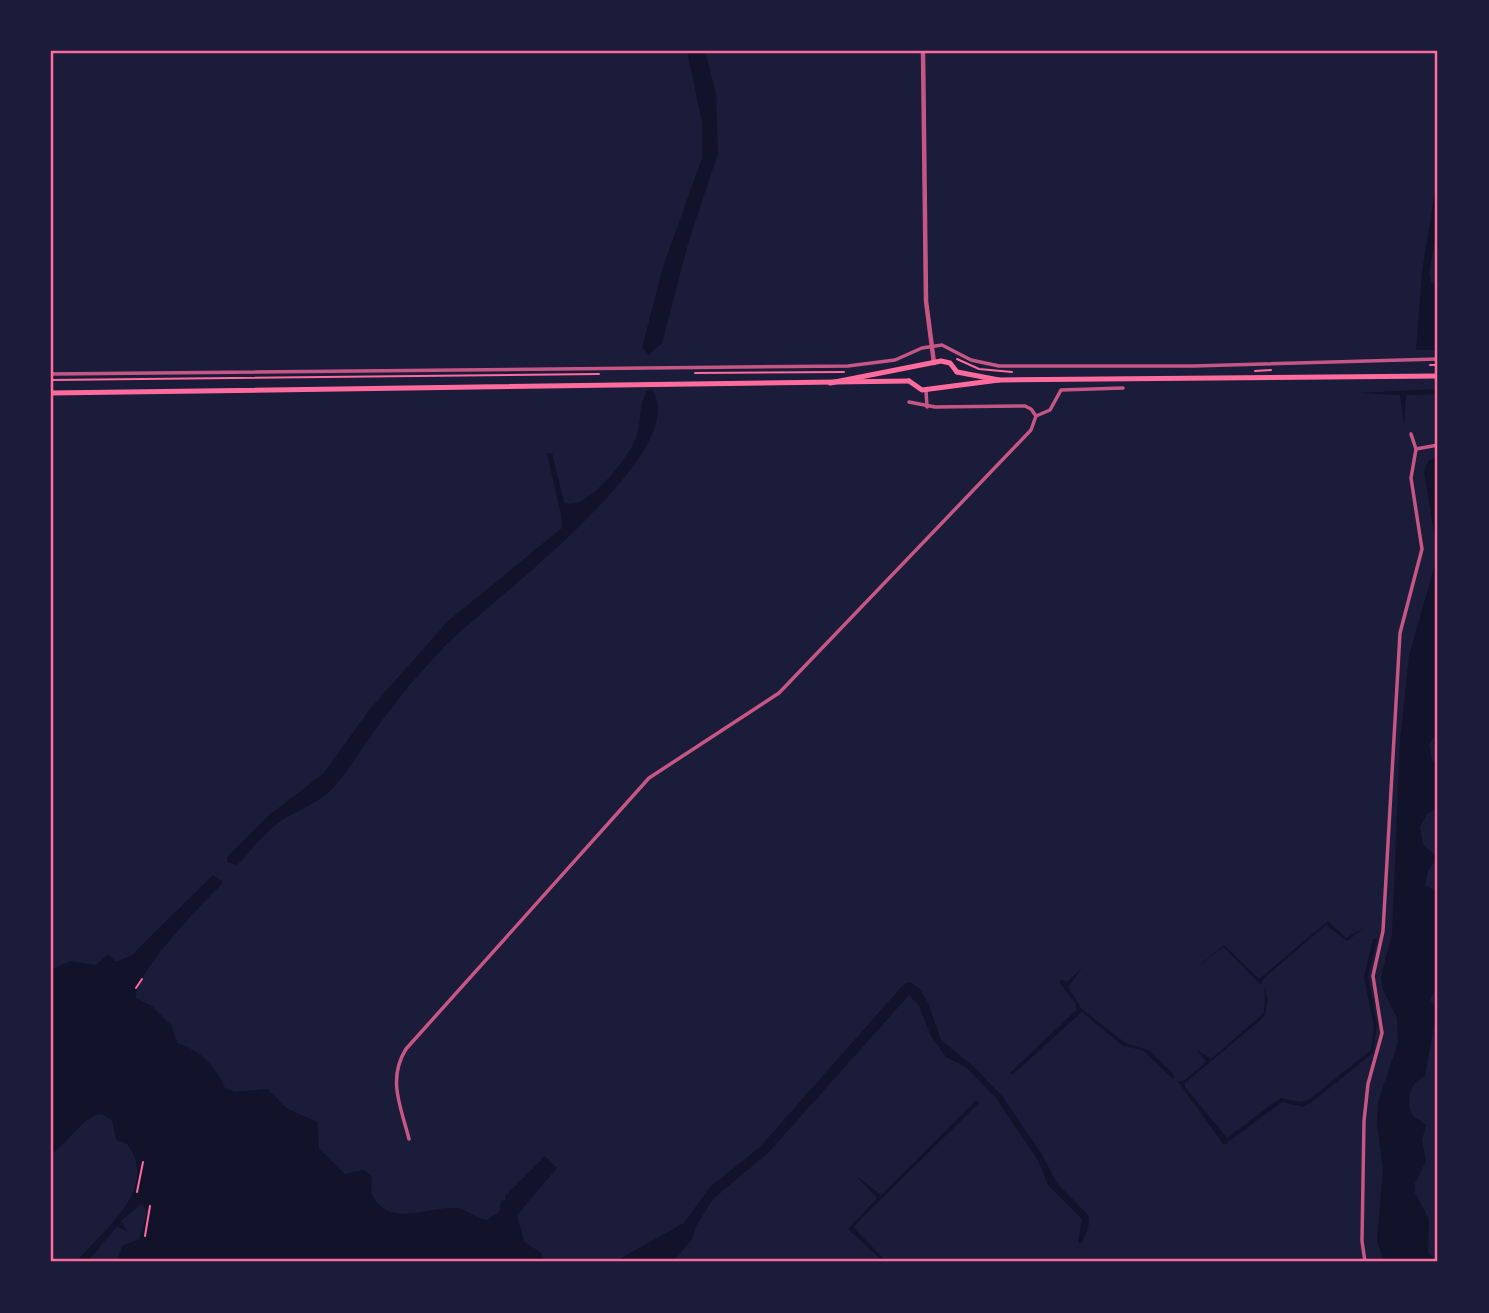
<svg xmlns="http://www.w3.org/2000/svg" width="1489" height="1313" font-family="Lora,serif">
<style>
.water{fill:#12122b}
.lines{fill:none;stroke-linecap:round;stroke-linejoin:round}
.path{stroke:#ff6b9d;stroke-width:2}
.minor{stroke:#c65784;stroke-width:3.5}
.tertiary{stroke:#c65784;stroke-width:4.5}
.primary{stroke:#ff6b9d;stroke-width:5}
.neatline{fill:none;stroke:#ff6b9d;stroke-width:2.5}
</style>
<rect width="100%" height="100%" fill="#1b1b3a"/>
<g class="water">
<polygon points="687,51 705,51 716,94 718,153 689,240 662,343 649,355 642,348 663,267 702,158 702,122"/>
<polygon points="1438,174 1438,220 1429,274 1431,282 1438,287 1438,350 1416,350 1422,272"/>
<polygon points="1438,389 1438,394 1406,395 1404,426 1400,395 1359,393"/>
<path d="M652 390C696 452 483 606 444 647 419 673 394 703 373 733 359 752 348 772 332 789 316 805 296 810 278 823 263 834 251 851 237 865L227 862V857L268 816 323 774 370 709 448 621 562 528 561 514 547 454 552 453 564 502C584 515 630 456 636 438 642 422 638 405 647 391Z"/>
<path d="M1438 458V729L1429 745 1432 760 1438 766V808L1427 814 1420 827 1423 845 1438 857 1428 871 1425 885 1433 889 1438 899V984L1430 1000 1437 1008 1425 1076C1409 1084 1406 1098 1412 1115L1426 1125 1422 1140 1426 1161 1415 1183V1193L1429 1219 1428 1253 1437 1262H1384L1377 1240 1383 1170 1377 1123 1378 1101 1398 1043 1397 1018 1383 990 1381 977 1392 934 1400 741 1409 656 1434 568 1436 546 1424 471 1429 460Z"/>
<path d="M213 875 222 881 221 885C202 904 134 973 136 998L152 1006 172 1026 177 1043C202 1051 214 1065 225 1088L235 1092 268 1089 286 1108 317 1122 319 1148 345 1174 364 1170 372 1177 371 1193C390 1230 425 1206 456 1208 467 1209 476 1219 487 1220L499 1212 501 1201 505 1200V1196L545 1156 557 1168 517 1215 524 1242 540 1252 546 1262H117L122 1246 139 1239 148 1211 141 1204 121 1221 128 1232 117 1226 87 1262H76C103 1230 161 1188 127 1144L116 1140 112 1120 101 1114C85 1114 67 1145 51 1154V970L70 961 96 965 108 954 116 962 132 955Z"/>
<polygon points="1328,921 1346,938 1364,928 1347,941 1326,925 1263,979 1261,985 1223,947 1194,970 1224,945 1259,979"/>
<polygon points="1373,939 1377,939 1368,977 1377,1024 1373,1053 1312,1102 1303,1107 1282,1102 1224,1145 1178,1082 1185,1080 1206,1062 1197,1050 1211,1059 1264,1013 1265,987 1268,1001 1264,1017 1185,1083 1185,1087 1227,1138 1280,1098 1300,1102 1310,1099 1371,1050 1374,1026 1364,977"/>
<polygon points="1082,968 1068,987 1081,1008 1097,1021 1124,1042 1150,1051 1175,1076 1173,1079 1143,1050 1123,1046 1082,1012 1012,1075 1010,1073 1076,1010 1076,1004 1059,982 1062,980 1067,982"/>
<polygon points="910,982 920,989 928,1003 941,1040 973,1066 1002,1096 1041,1153 1057,1183 1089,1216 1088,1229 1081,1244 1078,1242 1082,1219 1048,1185 1038,1160 996,1098 966,1067 946,1057 931,1036 919,1006 909,995 768,1153 713,1199 696,1226 693,1238 677,1257 667,1262 614,1262 684,1223 710,1187 760,1147 904,984"/>
<polygon points="977,1100 979,1103 853,1227 887,1262 884,1262 848,1229 877,1198 855,1175 881,1195"/>
</g>
<g class="lines">
<g class="path">
<polyline points="957,359 979,369 1012,372"/>
<polyline points="1430,365 1438,365"/>
<polyline points="1255,371 1271,370"/>
<polyline points="695,373 844,372"/>
<polyline points="51,380 599,374"/>
<polyline points="136,988 142,979"/>
<polyline points="137,1192 143,1162"/>
<polyline points="145,1236 150,1206"/>
</g>
<g class="minor">
<polyline points="51,374 848,366 895,360 922,348 942,345 971,360 999,366 1194,366 1438,359"/>
<polyline points="926,390 927,407"/>
<polyline points="909,402 935,407 1025,406 1031,409 1036,416"/>
<polyline points="1411,434 1416,449 1438,445"/>
<path d="M409 1139C401 1107 387 1079 406 1049L649 778 779 693 1031 430 1036 416 1050 410 1061 390 1123 388"/>
<polyline points="1365,1262 1362,1241 1364,1121 1368,1084 1382,1033 1373,976 1383,931 1400,633 1422,549 1411,478 1416,449"/>
</g>
<polyline class="tertiary" points="923,51 926,301 934,363"/>
<g class="primary">
<polyline points="957,372 999,380"/>
<polyline points="909,381 922,390 999,380 1438,376"/>
<polyline points="830,383 941,361 950,363 957,372"/>
<polyline points="51,393 909,381"/>
</g>
</g>
<rect width="1489" height="1313" fill="none" stroke="#1b1b3a" stroke-width="105"/>
<rect x="52" y="52" width="1384" height="1208" class="neatline"/>
</svg>
